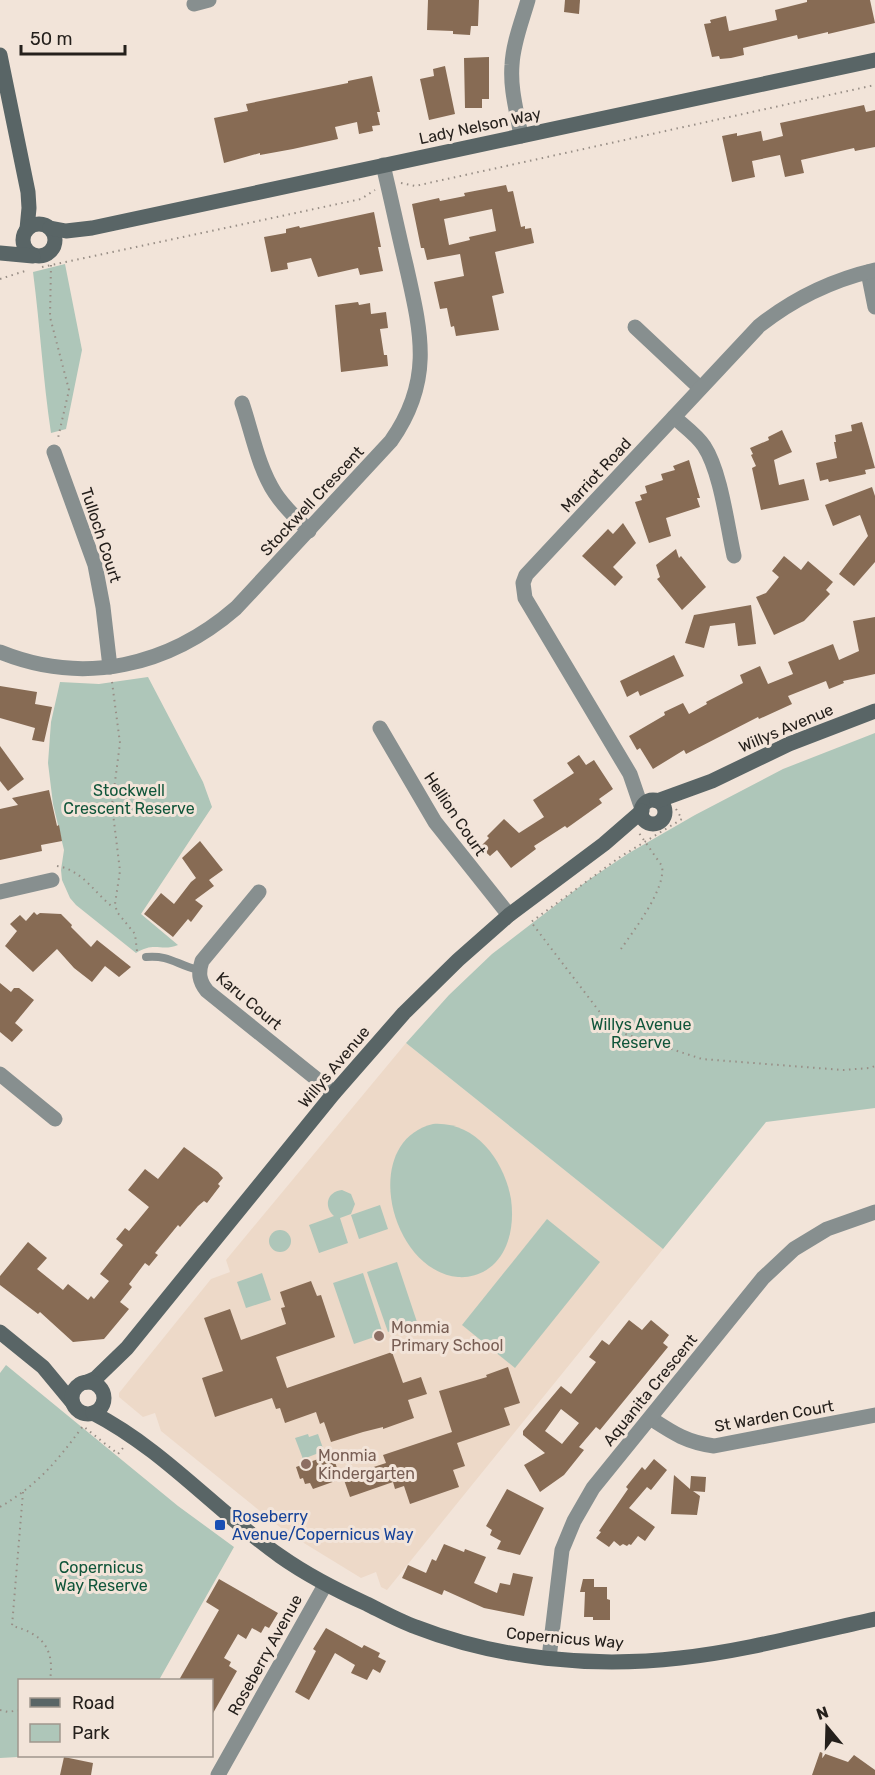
<svg xmlns="http://www.w3.org/2000/svg" width="875" height="1775" font-family="Rubik,sans-serif">
<style>
.built{fill:#edd9c8}
.green{fill:#aec6b9}
.building{fill:#876b54;fill-rule:evenodd}
.lines{fill:none;stroke-linecap:round;stroke-linejoin:round}
.path{stroke:#988e86;stroke-width:2;stroke-dasharray:1.5 4.5;stroke-linecap:butt}
.lane{stroke:#878f8f;stroke-width:8}
.street{stroke:#878f8f;stroke-width:15}
.secondary{stroke:#596566;stroke-width:15}
.education-dot{fill:#8d6e63;stroke:#f2e4d9;stroke-width:2}
.transit-dot{fill:#1a4fb4;stroke:#f2e4d9;stroke-width:2}
.labels{text-anchor:middle;dominant-baseline:central;stroke-width:6;stroke-linejoin:round;paint-order:stroke}
.street-label{font-size:16px;fill:#25201c;stroke:#f2e4d9}
.park-label{font-size:16px;fill:#10553a;stroke:#f2e4d9}
.education-label{font-size:16px;fill:#785e54;stroke:#f2e4d9;text-anchor:start}
.transit-label{font-size:16px;fill:#164399;stroke:#f2e4d9;text-anchor:start}
</style>
<rect width="100%" height="100%" fill="#f2e4d9"/>
<polygon class="built" points="406,1043 663,1249 387,1590 381,1587 376,1572 361,1578 286,1532 161,1431 155,1413 143,1417 119,1397 119,1393 211,1279 230,1272 226,1260"/>
<g class="green">
<path d="M65 264 82 350 66 429 51 433C43 379 40 326 33 272Z"/>
<path d="M148 677 203 782 212 807 141 914 178 945C161 952 155 941 136 953L76 905 70 898 62 880 61 870 64 850 53 804 48 763 51 722 60 682 99 684Z"/>
<polygon points="875,733 875,1108 766,1122 663,1249 406,1043 449,995 492,954 587,881 629,853 695,815 783,769"/>
<path d="M433 1124C475 1121 504 1160 511 1199 514 1221 511 1246 495 1263 485 1273 472 1278 458 1277 390 1271 359 1142 433 1124Z"/>
<path d="M342 1190 351 1194 355 1204 351 1214 340 1218 348 1243 319 1253 309 1225 334 1216C324 1207 326 1192 342 1190Z"/>
<polygon points="380,1205 388,1229 359,1239 351,1215"/>
<polygon points="547,1219 600,1262 515,1368 462,1325"/>
<circle cx="280" cy="1241" r="11"/>
<polygon points="397,1262 417,1322 388,1332 367,1272"/>
<polygon points="262,1273 271,1300 246,1308 237,1282"/>
<polygon points="363,1273 383,1334 354,1344 333,1283"/>
<polygon points="6,1365 178,1506 234,1547 159,1680 20,1680 20,1756 36,1756 0,1758 0,1373"/>
<polygon points="308,1434 309,1437 318,1434 324,1451 303,1459 295,1438"/>
</g>
<g class="building">
<polygon points="428,0 479,0 478,26 471,26 470,35 453,34 453,31 427,30"/>
<polygon points="565,0 580,0 579,14 564,12"/>
<polygon points="807,0 870,0 875,23 828,34 828,32 798,39 797,35 768,42 743,48 744,55 731,58 720,59 719,56 712,57 704,24 711,23 710,20 726,16 729,31 777,20 775,10 807,2"/>
<polygon points="489,57 489,99 482,99 482,108 465,108 464,58"/>
<polygon points="445,66 455,114 429,120 420,79 434,76 433,69"/>
<polygon points="372,76 380,112 377,112 380,125 372,126 373,131 359,134 357,122 335,127 338,139 293,149 260,155 260,153 224,163 214,118 248,111 246,104 348,83 348,81"/>
<polygon points="864,105 866,112 875,110 875,147 855,151 854,148 801,160 804,173 785,177 780,155 752,161 755,177 732,182 722,136 737,133 737,136 761,131 763,141 783,136 780,123"/>
<path d="M506 185 508 192 513 191 521 227 525 226V229L531 228 534 243 495 252 504 293 492 296 499 330 456 336 454 326 451 327 447 308 440 309 434 282 464 276 460 254 427 260 424 248H421L412 204 439 198 440 201 465 196 464 193ZM492 209 496 231 469 237 470 240 449 245 444 219Z"/>
<polygon points="374,212 381,247 378,247 383,271 360,275 358,268 318,277 311,258 287,263 288,269 271,272 264,237 286,233 286,229 299,226 300,228"/>
<polygon points="358,302 359,305 370,303 371,314 386,312 388,328 380,329 384,355 387,355 388,366 341,372 335,305"/>
<polygon points="862,422 875,468 865,470 866,474 829,482 828,479 820,481 816,463 837,458 834,442 836,442 835,435 852,431 851,425"/>
<polygon points="782,430 792,452 774,460 779,485 804,479 809,500 761,510 752,468 756,466 751,455 753,454 750,448 769,440 768,437"/>
<polygon points="689,460 700,498 697,498 700,507 666,518 671,536 649,543 635,502 642,500 640,495 647,493 645,486 663,480 661,474 675,470 673,466"/>
<polygon points="872,487 875,496 875,562 854,586 839,574 868,536 860,515 833,526 825,505"/>
<polygon points="623,523 636,543 613,567 623,577 615,586 582,556 608,529 613,534"/>
<polygon points="676,549 679,558 681,556 706,587 682,610 657,579 660,577 656,565"/>
<polygon points="784,556 801,570 808,561 833,582 826,590 830,594 804,621 774,635 756,597 766,593 779,577 772,571"/>
<polygon points="751,605 756,644 738,646 735,623 710,626 704,648 685,643 694,615"/>
<polygon points="875,617 875,674 843,681 844,683 829,689 826,681 788,696 792,704 759,719 758,717 686,754 684,750 653,769 640,748 637,750 629,736 665,715 664,712 683,703 689,714 707,704 706,702 743,683 740,675 760,666 768,684 793,674 788,662 833,644 839,660 859,651 853,621"/>
<polygon points="674,655 684,676 640,696 638,691 627,697 620,681"/>
<polygon points="0,686 37,692 35,704 52,707 44,742 32,740 35,728 0,718"/>
<polygon points="0,746 24,779 8,791 0,781"/>
<polygon points="579,755 586,765 594,760 613,789 599,799 602,803 567,828 565,826 534,846 536,849 511,868 497,850 490,856 480,847 489,838 487,836 504,819 519,833 544,817 533,800 574,773 567,763"/>
<polygon points="49,790 57,826 59,825 62,841 41,845 42,851 0,860 0,809 18,805 12,798"/>
<polygon points="200,841 223,870 209,880 214,886 195,900 203,906 191,922 188,919 173,937 144,914 161,893 174,904 191,882 196,878 182,858"/>
<polygon points="34,912 37,915 40,913 61,914 72,925 71,927 91,947 97,940 131,967 119,977 105,966 92,982 74,968 57,949 33,972 5,946 17,931 10,924 20,915 26,921"/>
<polygon points="0,983 11,992 14,988 19,988 34,1000 15,1023 23,1030 12,1042 0,1032"/>
<polygon points="184,1147 218,1172 223,1178 218,1184 220,1186 207,1203 204,1201 198,1206 180,1227 178,1225 155,1253 158,1255 149,1266 145,1263 129,1284 132,1287 120,1302 129,1309 104,1339 73,1342 40,1312 38,1314 0,1285 0,1276 28,1242 47,1258 37,1269 63,1290 68,1284 88,1300 91,1296 94,1299 109,1281 100,1274 123,1245 116,1239 125,1228 129,1231 149,1207 128,1190 145,1169 158,1179"/>
<polygon points="311,1281 317,1296 321,1295 335,1337 276,1357 287,1388 392,1352 403,1383 421,1377 427,1394 408,1400 414,1418 383,1429 383,1427 363,1432 331,1442 324,1422 320,1424 316,1412 285,1423 280,1408 276,1409 272,1398 215,1417 202,1378 223,1371 204,1318 230,1309 241,1340 286,1324 281,1308 285,1307 280,1292"/>
<path d="M629 1320 642 1330 651 1320 669 1335 663 1343 668 1347 600 1430 596 1427 579 1447 584 1450 564 1475 540 1492 524 1465 545 1453 523 1435V1431L561 1386 571 1394 596 1362 589 1357 602 1340 609 1345ZM561 1409 579 1423 562 1444 545 1431Z"/>
<polygon points="508,1367 520,1403 504,1408 510,1425 457,1443 465,1466 453,1470 459,1487 410,1504 404,1486 395,1489 393,1482 350,1497 343,1477 386,1463 383,1455 452,1432 439,1391 487,1377 486,1375"/>
<polygon points="332,1454 341,1479 313,1489 310,1483 305,1484 303,1478 300,1479 296,1467"/>
<polygon points="654,1459 667,1470 651,1490 647,1487 629,1508 655,1527 645,1541 638,1536 631,1545 629,1544 627,1546 623,1544 620,1546 614,1541 609,1547 596,1538 601,1532 599,1531 628,1489 626,1487 642,1467 645,1470"/>
<polygon points="674,1475 690,1489 691,1476 706,1477 705,1492 693,1491 700,1496 697,1515 671,1514"/>
<polygon points="507,1489 544,1508 520,1555 497,1549 501,1541 490,1535 492,1530 486,1526"/>
<polygon points="444,1544 464,1552 465,1549 486,1557 474,1583 497,1593 500,1583 510,1585 513,1573 533,1577 524,1616 484,1608 444,1590 442,1595 402,1578 408,1565 426,1573 432,1559 436,1561"/>
<polygon points="219,1579 278,1613 269,1628 265,1626 261,1633 252,1628 246,1639 238,1634 224,1658 231,1662 229,1666 237,1671 212,1715 212,1680 179,1680 219,1610 206,1602"/>
<polygon points="583,1579 594,1579 594,1587 607,1587 607,1599 610,1600 610,1620 593,1620 593,1617 584,1617 585,1592 580,1592"/>
<polygon points="326,1628 362,1648 364,1645 380,1653 378,1657 386,1661 380,1673 373,1669 367,1680 351,1673 355,1665 335,1653 309,1700 295,1692 316,1651 313,1649"/>
<polygon points="820,1752 848,1762 854,1755 875,1770 875,1775 812,1775"/>
<polygon points="64,1757 93,1763 91,1775 60,1775"/>
</g>
<g class="lines">
<g class="path">
<polyline points="401,183 415,186 875,85"/>
<polyline points="51,265 50,317 69,390 58,438"/>
<polyline points="42,267 361,199 375,190"/>
<polyline points="0,279 25,271"/>
<polyline points="112,682 120,743 112,805 120,871 115,904 117,912 135,934 137,951"/>
<polyline points="676,809 682,819 620,857 531,922 602,1015 622,1033 702,1059 843,1070 870,1068 875,1066"/>
<path d="M57 866C83 870 95 894 114 908"/>
<path d="M621 949C634 930 666 889 662 866L639 833"/>
<path d="M23 1492 12 1626C42 1633 55 1649 50 1680"/>
<path d="M0 1507C39 1484 57 1461 83 1426L118 1454 123 1448"/>
<polyline points="0,1710 8,1712 20,1710"/>
</g>
<path class="lane" d="M146 957C171 955 176 965 199 970"/>
<g class="street">
<polyline points="194,4 209,0"/>
<path d="M521 136C517 112 510 89 512 65 513 43 522 21 528 0"/>
<polyline points="868,272 875,307"/>
<polyline points="635,327 700,388"/>
<path d="M242 403C252 432 258 467 275 493 284 507 297 519 309 531"/>
<path d="M674 417C684 426 697 435 704 446 721 472 727 525 734 556"/>
<polyline points="54,452 95,565 103,607 110,667"/>
<path d="M0 652C84 686 169 666 236 608L391 441C434 380 421 332 406 265 398 232 391 198 383 165"/>
<polyline points="380,728 435,822 509,915"/>
<path d="M642 809 630 774 525 598 523 583 526 575 759 326C793 299 832 280 875 270"/>
<polyline points="0,892 52,880"/>
<path d="M259 892 202 961C198 973 199 981 207 991L334 1093"/>
<polyline points="0,1074 55,1119"/>
<path d="M650 1418C673 1433 686 1442 714 1446L875 1415"/>
<polyline points="549,1658 562,1550 574,1521 593,1488 763,1278 794,1249 827,1229 875,1212"/>
<polyline points="218,1775 325,1585"/>
</g>
<g class="secondary">
<polyline points="0,55 28,192 29,208 27,229"/>
<circle cx="39" cy="240" r="16"/>
<polyline points="50,228 66,231 92,228 875,60"/>
<polyline points="0,253 33,256"/>
<circle cx="653" cy="812" r="12"/>
<polyline points="657,801 712,781 789,744 875,711"/>
<polyline points="0,1332 43,1367 72,1402"/>
<polyline points="87,1382 96,1378 127,1348 334,1093 404,1013 458,960 509,915 604,844 642,811"/>
<circle cx="88" cy="1398" r="16"/>
<path d="M93 1413C163 1449 216 1511 280 1556 307 1575 336 1590 367 1604 383 1612 399 1621 416 1627 498 1659 593 1668 680 1658 745 1651 810 1633 875 1619"/>
</g>
</g>
<g class="education-dot">
<circle cx="379" cy="1336" r="6"/>
<circle cx="306" cy="1464" r="6"/>
</g>
<rect class="transit-dot" x="214" y="1519" width="12" height="12" rx="3"/>
<g class="labels">
<g class="street-label">
<text transform="translate(480 126) rotate(-12)">Lady Nelson Way</text>
<text transform="translate(596 475) rotate(-47)">Marriot Road</text>
<text transform="translate(312 501) rotate(-47)">Stockwell Crescent</text>
<text transform="translate(101 535) rotate(72)">Tulloch Court</text>
<text transform="translate(786 728) rotate(-23)">Willys Avenue</text>
<text transform="translate(455 814) rotate(56)">Hellion Court</text>
<text transform="translate(249 1001) rotate(40)">Karu Court</text>
<text transform="translate(334 1067) rotate(-50)">Willys Avenue</text>
<text transform="translate(650 1390) rotate(-51)">Aquanita Crescent</text>
<text transform="translate(774 1416) rotate(-10)">St Warden Court</text>
<text transform="translate(565 1638) rotate(5)">Copernicus Way</text>
<text transform="translate(265 1655) rotate(-61)">Roseberry Avenue</text>
</g>
<g class="park-label">
<text x="129" y="790">Stockwell<tspan x="129" dy="18">Crescent Reserve</tspan></text>
<text x="641" y="1024">Willys Avenue<tspan x="641" dy="18">Reserve</tspan></text>
<text x="101" y="1567">Copernicus<tspan x="101" dy="18">Way Reserve</tspan></text>
</g>
<g class="education-label">
<text x="391" y="1327">Monmia<tspan x="391" dy="18">Primary School</tspan></text>
<text x="318" y="1455">Monmia<tspan x="318" dy="18">Kindergarten</tspan></text>
</g>
<g class="transit-label">
<text x="232" y="1516">Roseberry<tspan x="232" dy="18">Avenue/Copernicus Way</tspan></text>
</g>
</g>
<rect x="18" y="1679" width="195" height="78" fill="#f2e4d9" stroke="#a0968d" stroke-width="1.5"/>
<rect x="30" y="1698" width="30" height="9" fill="#596566" stroke="#a0968d" stroke-width="1.5"/>
<text x="72" y="1709" font-size="18" fill="#25201c">Road</text>
<rect x="30" y="1724" width="30" height="18" fill="#aec6b9" stroke="#a0968d" stroke-width="1.5"/>
<text x="72" y="1739" font-size="18" fill="#25201c">Park</text>
<g transform="translate(827 1727) rotate(341)" stroke="#f2e4d9" stroke-width="4.5" paint-order="stroke">
<path d="M0-4.5L10 22L0 15L-10 22Z" fill="#25201c"/>
<text y="-9" font-size="16" font-weight="bold" text-anchor="middle" fill="#25201c">N</text>
</g>
<path d="M21 45v9h104v-9" fill="none" stroke="#25201c" stroke-width="3"/>
<text x="30" y="45" font-size="18" fill="#25201c" stroke="#f2e4d9" stroke-width="4.5" paint-order="stroke">50 m</text>
</svg>
